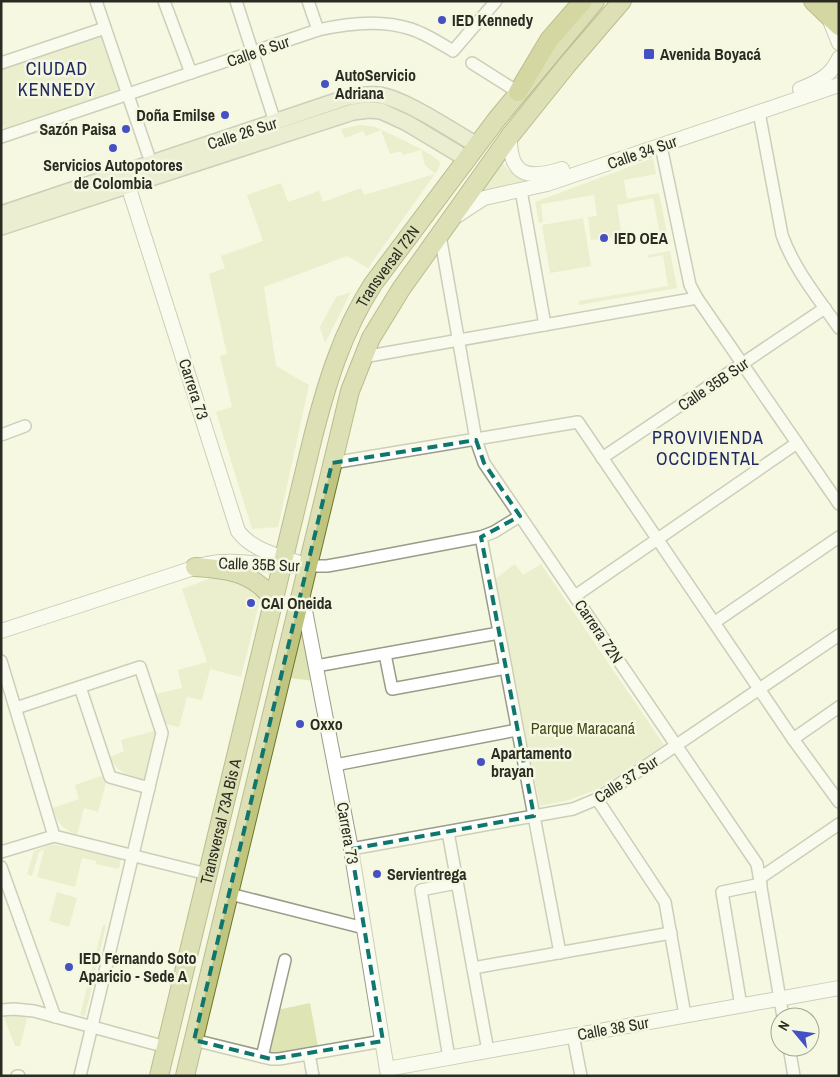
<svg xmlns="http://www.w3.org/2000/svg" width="840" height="1077" font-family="'Archivo Narrow',sans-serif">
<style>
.green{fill:#dee4b3}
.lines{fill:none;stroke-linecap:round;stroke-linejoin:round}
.minor-casing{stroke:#999c87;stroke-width:14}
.tertiary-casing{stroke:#999c87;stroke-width:16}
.secondary-casing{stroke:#999c87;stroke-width:18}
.primary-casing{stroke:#707527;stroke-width:20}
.trunk-casing{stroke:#707527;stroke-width:20}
.minor{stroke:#fff;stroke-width:11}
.tertiary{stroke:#fff;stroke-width:14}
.secondary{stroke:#dfe2bf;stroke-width:15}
.primary{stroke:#bfc47f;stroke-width:18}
.trunk{stroke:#aab054;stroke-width:18}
.marked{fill:none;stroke:#0f766e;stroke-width:4;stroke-dasharray:10 6;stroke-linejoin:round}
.poi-dot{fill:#4650c5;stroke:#f5f8e1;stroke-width:2}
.labels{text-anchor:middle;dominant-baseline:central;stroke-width:5;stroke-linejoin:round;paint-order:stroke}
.poi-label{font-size:16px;font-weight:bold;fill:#2a2c23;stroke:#f5f8e1;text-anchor:start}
.street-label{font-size:16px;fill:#2a2c23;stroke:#f5f8e1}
.park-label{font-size:16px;fill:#454919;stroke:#f5f8e1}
.neighbourhood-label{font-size:18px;letter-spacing:1px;fill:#222861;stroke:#f5f8e1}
</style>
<rect width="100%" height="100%" fill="#f5f8e1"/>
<g class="green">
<polygon points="104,33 123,91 5,130 1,120 1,67"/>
<path d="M359 125C365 125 369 126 375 127 384 131 438 155 440 163 440 167 437 171 435 174L368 268 347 256 264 287 276 366 309 385 278 527 252 529 216 412 232 407 220 356 227 354 209 274 225 268 221 256 263 241 247 195 281 183 288 202 319 191 323 202 361 188 364 195 435 174 425 165 421 150 403 155 401 151 390 154 381 130 366 136 363 131 345 138 341 129Z"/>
<polygon points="653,158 656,174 624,180 627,199 659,193 667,233 660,234 653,198 617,205 622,237 591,240 588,217 597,216 594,195 541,204 543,222 539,223 535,202"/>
<path d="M502 162C511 176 522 180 537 183L477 198Z"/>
<polygon points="583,218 591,266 550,273 542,225"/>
<polygon points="670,251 677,288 579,305 579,301 668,286 663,255 648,258 648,255"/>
<polygon points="351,292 325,343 320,327 336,297"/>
<polygon points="515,564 523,575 541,564 664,745 598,789 569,800 540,806 495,579"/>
<polygon points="223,576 243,582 261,596 241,677 210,669 202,700 187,697 179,727 166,724 156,694 182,688 178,670 207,662 182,589 211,578"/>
<polygon points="304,619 314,681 290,678"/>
<path d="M157 730V735L147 781C130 775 117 774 110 757L124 751 121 740Z"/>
<path d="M101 776 106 783 98 812 84 808 77 835C63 829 57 823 53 808L79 799 75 785Z"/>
<polygon points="53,844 121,859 119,869 96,864 96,861 82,858 75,887 37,877 44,849 39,852 32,876 27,874 34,851"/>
<polygon points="57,892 77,898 69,927 49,921"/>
<polygon points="103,925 106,925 85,1016 80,1015"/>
<polygon points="310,1003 318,1047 273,1056 269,1055 268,1049 277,1010"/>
<polygon points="16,1015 27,1018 20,1046 15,1046 4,1017"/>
</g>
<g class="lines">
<defs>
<g id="minor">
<polyline points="96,1 148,154"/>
<polyline points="164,1 191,73"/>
<polyline points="236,1 275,122"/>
<polyline points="308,1 318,30"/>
<polyline points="1,63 105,28"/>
<polyline points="472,63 518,92"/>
<path d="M759 112 782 235C794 269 818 298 839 328"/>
<path d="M1 137 318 30C348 23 381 19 411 29 426 34 440 43 453 51L496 1"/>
<polyline points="661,146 690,285 697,298 839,504"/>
<polyline points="521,190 545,325"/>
<polyline points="440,235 476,440 484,463 757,864 783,1017"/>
<polyline points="363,357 697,298"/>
<polyline points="1,435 25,426"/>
<polyline points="602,458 825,308"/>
<polyline points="332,463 578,422 793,739 839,802"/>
<polyline points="481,537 560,953"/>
<polyline points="308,566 327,566 344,563 481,537 494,532 520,516"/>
<polyline points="575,596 797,443"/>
<polyline points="715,622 839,537"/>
<polyline points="385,654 392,689 506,668"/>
<polyline points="1,661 54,836"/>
<polyline points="316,666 499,633"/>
<polyline points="80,687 110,777 149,788"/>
<polyline points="16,708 140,667 162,733 80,1076"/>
<polyline points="793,739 839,707"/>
<polyline points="335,765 517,730"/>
<polyline points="597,799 665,902 685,1015"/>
<polyline points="448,832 488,1051"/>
<polyline points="54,836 207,874"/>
<polyline points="351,849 573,809 597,799 839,635"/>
<polyline points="1,852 54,836"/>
<polyline points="1,867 55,1017"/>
<polyline points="760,878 839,824"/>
<polyline points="230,894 364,928"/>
<polyline points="473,968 671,933"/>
<polyline points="741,1006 722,892 761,884"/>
<polyline points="1,1010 14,1009 34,1011 166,1047"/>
<polyline points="573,1035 581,1076"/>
<polyline points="194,1040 271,1059 279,1059 383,1041"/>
<polyline points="789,1047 794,1076"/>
<polyline points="309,1054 313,1076"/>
<polyline points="262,1057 285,960"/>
<polyline points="449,1058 421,890 457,883"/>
<polyline points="17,1076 19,1076"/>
</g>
<g id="tertiary">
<polyline points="829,18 839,43"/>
<path d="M800 89C818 82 831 76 839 58"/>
<path d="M510 136C509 176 528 180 562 169"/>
<path d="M125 176 238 531C253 552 284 557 308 566"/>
<polyline points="458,215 484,198 547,184 839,85"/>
<polyline points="302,595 351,849 388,1076"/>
<path d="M1 631 206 564C235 558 263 566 292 566"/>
<polyline points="387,1069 839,988"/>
</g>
<g id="secondary">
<path d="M1 214 348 97C358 96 369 94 379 95 406 99 452 131 477 145"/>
<polyline points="1,227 353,112 369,110 381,111 407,123 467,159"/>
</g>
<g id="primary">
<path d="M195 567C228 569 253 572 274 600"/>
<path id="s1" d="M159 1076 312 441C326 385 342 332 373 284L497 119 595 1"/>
<polyline points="185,1076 350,391 371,338 401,289 510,136 567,65 622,1"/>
</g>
<g id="trunk">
<polyline points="813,1 839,26"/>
<polyline points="835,1 839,5"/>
<polyline points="518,92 549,40 583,1"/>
</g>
</defs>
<use href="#minor" class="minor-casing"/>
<use href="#tertiary" class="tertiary-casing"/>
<use href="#secondary" class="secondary-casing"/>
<use href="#primary" class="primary-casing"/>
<use href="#trunk" class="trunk-casing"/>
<use href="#minor" class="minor"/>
<use href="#tertiary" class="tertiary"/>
<use href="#secondary" class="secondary"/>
<use href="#primary" class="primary"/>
<use href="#trunk" class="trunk"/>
</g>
<path d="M0 0H840V1077H0ZM476 440 484 463 520 516 481 537 534 816 351 849 383 1041 271 1059 194 1040 332 463Z" fill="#f5f8e1" fill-opacity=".55" fill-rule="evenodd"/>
<path class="marked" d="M476 440 484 463 520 516 481 537 534 816 351 849 383 1041 271 1059 194 1040 332 463Z"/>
<g class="poi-dot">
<circle cx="442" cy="20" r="5"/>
<rect x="643" y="48" width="12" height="12" rx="2.5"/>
<circle cx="325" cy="84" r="5"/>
<circle cx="225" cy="115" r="5"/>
<circle cx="126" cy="129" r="5"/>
<circle cx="113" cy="148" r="5"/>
<circle cx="604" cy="238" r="5"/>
<circle cx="251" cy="603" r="5"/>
<circle cx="300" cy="724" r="5"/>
<circle cx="481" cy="762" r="5"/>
<circle cx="377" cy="874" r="5"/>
<circle cx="69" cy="967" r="5"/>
</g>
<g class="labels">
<g class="poi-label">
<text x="452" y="20">IED Kennedy</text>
<text x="660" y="54">Avenida Boyacá</text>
<text x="335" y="75">AutoServicio<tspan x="335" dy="18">Adriana</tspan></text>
<text x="215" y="115" text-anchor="end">Doña Emilse</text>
<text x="116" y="129" text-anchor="end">Sazón Paisa</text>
<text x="113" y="165" text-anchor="middle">Servicios Autopotores<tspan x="113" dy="18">de Colombia</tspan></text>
<text x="614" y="238">IED OEA</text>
<text x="261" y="603">CAI Oneida</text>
<text x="310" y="724">Oxxo</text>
<text x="491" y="753">Apartamento<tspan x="491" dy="18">brayan</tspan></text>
<text x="387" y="874">Servientrega</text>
<text x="79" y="958">IED Fernando Soto<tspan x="79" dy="18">Aparicio - Sede A</tspan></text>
</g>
<g class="street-label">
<text transform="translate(258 51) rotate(-19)">Calle 6 Sur</text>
<text transform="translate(242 133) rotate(-18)">Calle 26 Sur</text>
<text transform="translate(642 152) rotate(-19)">Calle 34 Sur</text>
<text stroke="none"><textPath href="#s1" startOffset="845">Transversal 72N</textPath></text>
<text transform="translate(713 384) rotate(-34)">Calle 35B Sur</text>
<text transform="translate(194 389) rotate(72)">Carrera 73</text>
<text transform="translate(259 564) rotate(2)">Calle 35B Sur</text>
<text transform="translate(599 631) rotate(56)">Carrera 72N</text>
<text transform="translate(626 779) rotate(-33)">Calle 37 Sur</text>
<text stroke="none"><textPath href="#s1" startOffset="262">Transversal 73A Bis A</textPath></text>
<text transform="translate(348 833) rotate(80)">Carrera 73</text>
<text transform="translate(613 1028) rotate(-10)">Calle 38 Sur</text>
</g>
<g class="park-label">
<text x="583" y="728">Parque Maracaná</text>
</g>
<g class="neighbourhood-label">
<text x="57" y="68">CIUDAD<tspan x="57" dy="21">KENNEDY</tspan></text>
<text x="708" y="437">PROVIVIENDA<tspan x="708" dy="21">OCCIDENTAL</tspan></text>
</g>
</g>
<rect width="840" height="1077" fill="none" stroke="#2a2c23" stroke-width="5"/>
<g transform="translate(795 1032) rotate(299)"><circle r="24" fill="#f5f8e1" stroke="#a4a695"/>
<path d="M0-4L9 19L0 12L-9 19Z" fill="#4650c5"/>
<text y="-8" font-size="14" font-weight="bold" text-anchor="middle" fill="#2a2c23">N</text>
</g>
</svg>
